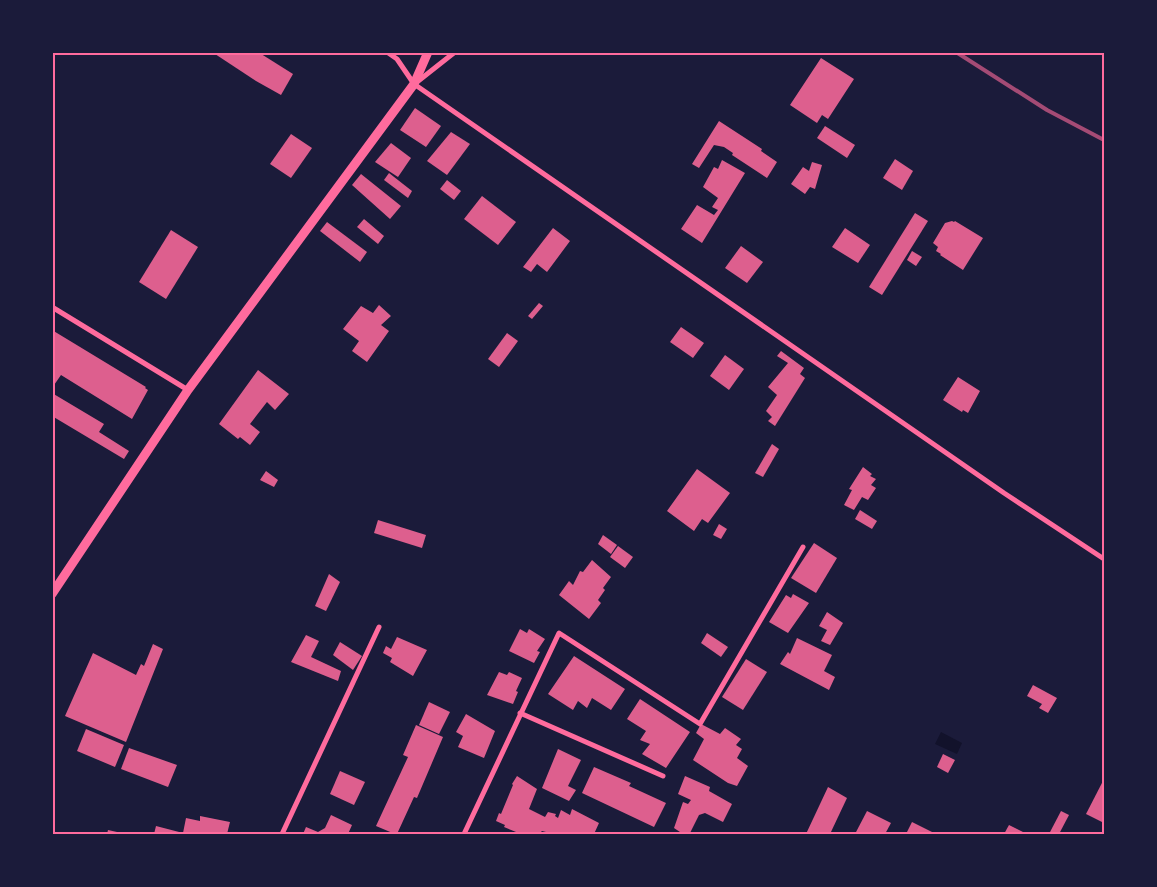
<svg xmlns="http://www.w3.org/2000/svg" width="1157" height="887" font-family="'DM Sans',sans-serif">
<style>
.water{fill:#12122b}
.building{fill:#dd5f8e}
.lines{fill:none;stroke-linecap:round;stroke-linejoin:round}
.minor{stroke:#ff6b9d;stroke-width:5}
.tertiary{stroke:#ff6b9d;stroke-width:9}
.rail{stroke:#a44b75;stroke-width:4}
.neatline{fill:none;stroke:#ff6b9d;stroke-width:2}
</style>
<rect width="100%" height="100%" fill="#1b1b3a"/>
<polygon class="water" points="941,732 962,743 957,754 935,744"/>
<g class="building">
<polygon points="212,52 258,52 293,74 281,95 256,81"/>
<polygon points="821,58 854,79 828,119 822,115 817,123 790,105"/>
<polygon points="415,108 441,126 426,147 400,130"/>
<polygon points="719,121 762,149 761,151 777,162 767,178 732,155 733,153 724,147 714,145 699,168 692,164"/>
<polygon points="825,126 855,145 847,158 817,138"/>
<polygon points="451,132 470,144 447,175 427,161"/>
<polygon points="291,134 312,148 291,178 270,164"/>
<polygon points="391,143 411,158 398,177 375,162"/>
<polygon points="895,159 913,171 902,190 883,178"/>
<polygon points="722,160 745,173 702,243 681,229 697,205 714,215 718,210 712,207 718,198 703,187 714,167 718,169"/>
<polygon points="812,162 822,165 815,189 810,187 805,194 791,184 803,167 809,171"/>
<polygon points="389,173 412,191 408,198 384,180"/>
<polygon points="361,174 401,206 390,219 352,185"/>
<polygon points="447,180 461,191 454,200 440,189"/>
<polygon points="482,196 516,222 498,245 464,219"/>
<polygon points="915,213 928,221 882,295 869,287"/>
<polygon points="364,219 384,236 378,244 357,227"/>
<polygon points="952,221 954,222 955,221 983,238 963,270 940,255 941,254 936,251 938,247 933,243 945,223"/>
<polygon points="327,222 367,252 360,262 320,231"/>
<polygon points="553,228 570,241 547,272 537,264 531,272 523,267"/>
<polygon points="845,228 870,245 858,263 832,247"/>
<polygon points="171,230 198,247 166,299 139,282"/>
<polygon points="741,246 763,262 747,283 725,268"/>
<polygon points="912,251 922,257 916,266 907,260"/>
<polygon points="539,303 543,306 532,319 528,316"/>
<polygon points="379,305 391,316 381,325 389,331 367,362 352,351 359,341 343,329 361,306 373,313"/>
<polygon points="681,327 704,343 693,358 670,342"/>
<polygon points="52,330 146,387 145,388 148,390 132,419 61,375 52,388"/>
<polygon points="507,333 518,341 499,367 488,359"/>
<polygon points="781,351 804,368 800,374 805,378 775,426 768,421 772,417 766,411 777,395 768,387 788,363 777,356"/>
<polygon points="725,355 744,369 729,390 710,376"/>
<polygon points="258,370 289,394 275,410 267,402 250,424 260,432 250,445 240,437 238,439 219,424"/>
<polygon points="958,377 980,391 968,413 963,410 962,412 943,400"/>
<polygon points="52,393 104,424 99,432 129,451 124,459 52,416"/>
<polygon points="772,444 779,449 763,477 755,473"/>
<polygon points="863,467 872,474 870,476 876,479 871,485 876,488 868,500 862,497 854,510 844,505 852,490 849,489"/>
<polygon points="697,469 730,493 708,523 702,519 694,531 667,511"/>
<polygon points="266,471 278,480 274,487 260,480"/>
<polygon points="860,510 877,521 872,529 855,519"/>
<polygon points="378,520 426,535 422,548 374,533"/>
<polygon points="719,524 727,529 721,539 713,535"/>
<polygon points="603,535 617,545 611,554 598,544"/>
<polygon points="814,543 837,558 816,593 791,578"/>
<polygon points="618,546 633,557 625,568 610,557"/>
<polygon points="592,560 611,577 603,588 605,590 598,600 601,603 589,619 559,595 569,581 573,585 580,571 583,572"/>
<polygon points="329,574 340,582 326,611 315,606"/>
<polygon points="793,594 809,603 788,633 769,622 786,595 791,598"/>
<polygon points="827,612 843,623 830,645 821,641 827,630 819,626"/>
<polygon points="520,629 527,633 529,629 545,639 537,651 540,652 534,663 509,651"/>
<polygon points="707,633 728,647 721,657 701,643"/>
<polygon points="306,635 319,641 311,657 341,671 338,681 291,662"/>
<polygon points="397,637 427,650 413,676 390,662 392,658 383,653 386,646 391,649"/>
<polygon points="797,638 832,655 824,671 835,677 829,690 780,664 788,652 790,654"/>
<polygon points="340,642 362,656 353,670 333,655"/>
<polygon points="153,644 163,649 126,742 65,716 93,653 136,675 141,664 144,666"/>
<polygon points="574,656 625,689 611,710 592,698 587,708 578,701 573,710 548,694"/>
<polygon points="746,659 767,672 743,710 722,697"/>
<polygon points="499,672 507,675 509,672 522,678 516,691 518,692 513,704 487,695"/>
<polygon points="1033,685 1057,698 1048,713 1039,708 1042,704 1027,696"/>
<polygon points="640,699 690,732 666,768 642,754 650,744 640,740 646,731 627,719"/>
<polygon points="429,702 450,712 439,734 419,725"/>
<polygon points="466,714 495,731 484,758 458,747 463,736 456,732"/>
<polygon points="701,724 720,734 725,728 741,739 736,745 742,749 737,758 748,766 737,786 728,783 693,760 704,739 696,733"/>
<polygon points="416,725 443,737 417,798 414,797 397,834 395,834 376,826 408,757 403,755"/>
<polygon points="86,729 124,745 115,767 77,751"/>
<polygon points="129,748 177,765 168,787 121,769"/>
<polygon points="558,749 581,760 568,786 576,790 569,801 542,788"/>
<polygon points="943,754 955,760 948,773 937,767"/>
<polygon points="594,767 631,783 629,786 666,803 654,827 582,793"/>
<polygon points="340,771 365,782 354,805 330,794"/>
<polygon points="517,776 537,789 529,809 545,817 548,812 556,814 555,816 558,818 561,810 570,815 572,809 599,823 594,834 586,832 585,834 572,834 570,833 569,834 562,833 561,834 545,834 546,832 542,831 539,834 521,834 504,827 505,825 496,821 499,813 501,814 513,785 512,784"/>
<polygon points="685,776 710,787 709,791 732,804 723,822 705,813 699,815 690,833 687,834 683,834 674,828 683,802 688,804 691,800 678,794"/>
<polygon points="1104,779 1104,823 1086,814"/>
<polygon points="828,787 847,798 830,834 806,834"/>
<polygon points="867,811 891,823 885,834 855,834"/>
<polygon points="1061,811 1069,815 1059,834 1049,834"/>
<polygon points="331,815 352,825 348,834 303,834 306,827 318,832 325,828"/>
<polygon points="200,816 230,822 227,834 154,834 156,826 183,833 186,818 200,821"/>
<polygon points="912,822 936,834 906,834"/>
<polygon points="1009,825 1027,834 1004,834"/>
<polygon points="108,830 126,834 107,834"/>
</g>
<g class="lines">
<g class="minor">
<polyline points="387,52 397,59 414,84 1004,493 1104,559"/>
<polyline points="417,82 455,52"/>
<polyline points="52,307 188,390"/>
<polyline points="520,713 663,776"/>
<polyline points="282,834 379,627"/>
<polyline points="464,834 559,633 700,724 803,547"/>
</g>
<polyline class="tertiary" points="52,594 188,390 414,84 428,52"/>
<polyline class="rail" points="956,52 1047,110 1104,140"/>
</g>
<rect width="1157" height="887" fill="none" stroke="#1b1b3a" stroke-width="108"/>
<rect x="54" y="54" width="1049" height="779" class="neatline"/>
</svg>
